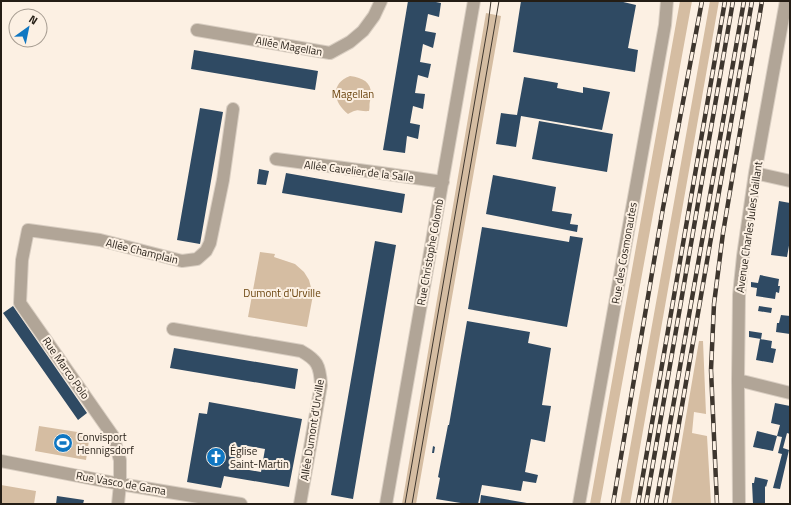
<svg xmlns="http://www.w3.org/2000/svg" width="791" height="505" font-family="'Titillium Web',sans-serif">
	<rect width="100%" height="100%" fill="#fcf0e3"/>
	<path fill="#d5bda2" d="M680,1H692L600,504H590Z
		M710,1H719L630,504H620Z
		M486,13L501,16L416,504H402Z
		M350,76C366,78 374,85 370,101C369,105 370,107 369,111C358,112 360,107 348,114C334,103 329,84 350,76Z
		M260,252L275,254L274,257L295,264L304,272L309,280L313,295L307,327L248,317Z
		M699,341H703L706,414L694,412L692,433L707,436L711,504H671Z
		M39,426L90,434L86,460L35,451Z
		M1,485L36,491L34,504H1Z"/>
	<path fill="#2f4a63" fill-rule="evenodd" d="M408,1H431L441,3L439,17L428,14L425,31L436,33L433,48L423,44L420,62L431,64L428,78L418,75L415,93L425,94L423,109L413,106L410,123L420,125L418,139L407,136L405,153L383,150Z
		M521,1H619L636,5L628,48L638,50L635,72L513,52Z
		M194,50L318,71L315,90L191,69Z
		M524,77L558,83L557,88L583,93V87L610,92L602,130L521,116L516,147L496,144L501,113L517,115Z
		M200,108L223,112L200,244L177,240Z
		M539,121L613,134L607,172L532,159Z
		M259,169L269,171L266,185L257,184Z
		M286,173L405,194L402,213L282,193Z
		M493,175L556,187L552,211L572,214L570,224L578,225L577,232L486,214Z
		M779,201L790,203V240L787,257L771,255Z
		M482,227L569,242L570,236L583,238L567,327L468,309Z
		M375,241L396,245L353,499L331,495Z
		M760,275L779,279L778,286H780L779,293L776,292L775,299L756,296L757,288L751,287V282L758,283Z
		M13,306L87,413L78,420L3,313Z
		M759,306L772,308L771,313L758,311Z
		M781,315L790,316V334L776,332L777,323H779Z
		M467,321L530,332L528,343L551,348L542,405L551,406L545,442L531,439L525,472L538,475L536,483L523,481L521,491L482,485L478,504H467L436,499L440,478L438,477L448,425H449Z
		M749,331L762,333L761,339L749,337Z
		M760,339L772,341L771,348L776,349L773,363L756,360Z
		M174,348L298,369L295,389L170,368Z
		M209,402L302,419L289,487L224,476L221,488L187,482L199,413L207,414ZM242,445L265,449L261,472L238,468Z
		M775,403L790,406V434L787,433L783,448L789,450L780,489L773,488L782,454L778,453L782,437L777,436L780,425L771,423Z
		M757,431L777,436L773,451L753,447Z
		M433,446L435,447L434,453H432Z
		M755,477L768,480L766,487L765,486V504H753L752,483H754Z
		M481,495L527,503V504H480Z
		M57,496L84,500L83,504H56Z"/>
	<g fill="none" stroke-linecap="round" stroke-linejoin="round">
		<defs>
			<path id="street" d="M197,30L330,53L350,42L363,31L374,16L381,1
				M276,159L381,173L443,182
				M755,173L790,181
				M173,329L301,351C317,360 320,365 321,385L300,504
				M738,380L790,393
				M1,461L120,484L241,504
				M118,504L120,484V460L113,436L20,303L22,260L28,230L100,240L182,261L197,259L206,251L210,243L223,180L233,109
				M386,504L474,1
				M579,504L665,25L667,1
				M739,504L738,380L739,295L743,256L755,173L786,1"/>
		</defs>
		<use href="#street" stroke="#d9cec2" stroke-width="14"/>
		<use href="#street" stroke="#b1a597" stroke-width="12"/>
		<path stroke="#3e362e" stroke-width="1" d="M405,504L488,25L491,1
			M412,504L499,1"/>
		<defs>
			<path id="rail" d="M613,504L663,208L702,1
				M638,504L725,1
				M646,504L733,1
				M656,504L744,1
				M665,504L752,1
				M717,504L711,370L714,304L723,233L762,1"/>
		</defs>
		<use href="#rail" stroke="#3e362e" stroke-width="4.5"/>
		<use href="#rail" stroke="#fcf0e3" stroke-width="3" stroke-dasharray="9" stroke-linecap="butt"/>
	</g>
	<defs>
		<symbol id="stadium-disc" viewBox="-11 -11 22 22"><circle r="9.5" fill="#1077c2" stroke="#fcf0e3"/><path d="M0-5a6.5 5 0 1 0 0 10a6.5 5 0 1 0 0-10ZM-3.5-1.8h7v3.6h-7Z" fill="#fff"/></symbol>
		<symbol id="church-disc" viewBox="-11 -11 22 22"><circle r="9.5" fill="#1077c2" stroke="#fcf0e3"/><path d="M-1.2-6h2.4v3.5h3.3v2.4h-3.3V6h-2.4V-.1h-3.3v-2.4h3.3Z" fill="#fff"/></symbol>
	</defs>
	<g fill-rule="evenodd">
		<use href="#stadium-disc" x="52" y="432" width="22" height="22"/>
		<use href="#church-disc" x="205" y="446" width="22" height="22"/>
	</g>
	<g text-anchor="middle" stroke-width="4" stroke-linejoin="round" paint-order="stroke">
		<g font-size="11" fill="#241d15" stroke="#fcf0e3">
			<text transform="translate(289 46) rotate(10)" y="4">Allée Magellan</text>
			<text transform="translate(359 171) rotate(7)" y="4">Allée Cavelier de la Salle</text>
			<text transform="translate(749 227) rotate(-82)" y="4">Avenue Charles Jules Vaillant</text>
			<text transform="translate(142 251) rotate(14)" y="4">Allée Champlain</text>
			<text transform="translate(430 252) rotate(-80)" y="4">Rue Christophe Colomb</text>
			<text transform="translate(624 253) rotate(-80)" y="4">Rue des Cosmonautes</text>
			<text transform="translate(66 368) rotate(55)" y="4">Rue Marco Polo</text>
			<text transform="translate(312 430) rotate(-81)" y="4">Allée Dumont d'Urville</text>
			<text transform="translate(121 483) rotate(10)" y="4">Rue Vasco de Gama</text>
		</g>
		<g font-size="11" fill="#6a440e" stroke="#fcf0e3">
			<text x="353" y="98">Magellan</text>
			<text x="282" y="297">Dumont d'Urville</text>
		</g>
		<g font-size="11" fill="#241d15" stroke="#fcf0e3" text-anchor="start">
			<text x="77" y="441">Convisport<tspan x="77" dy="13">Hennigsdorf</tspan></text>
			<text x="230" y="455">Église<tspan x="230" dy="13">Saint-Martin</tspan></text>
		</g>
	</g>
	<rect width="791" height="505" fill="none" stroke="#241d15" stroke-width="4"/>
	<g transform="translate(28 28) rotate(33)"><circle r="19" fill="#fcf0e3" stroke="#a69c91"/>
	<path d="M0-3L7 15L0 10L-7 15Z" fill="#1077c2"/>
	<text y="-6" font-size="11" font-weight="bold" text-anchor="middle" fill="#241d15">N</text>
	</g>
</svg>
